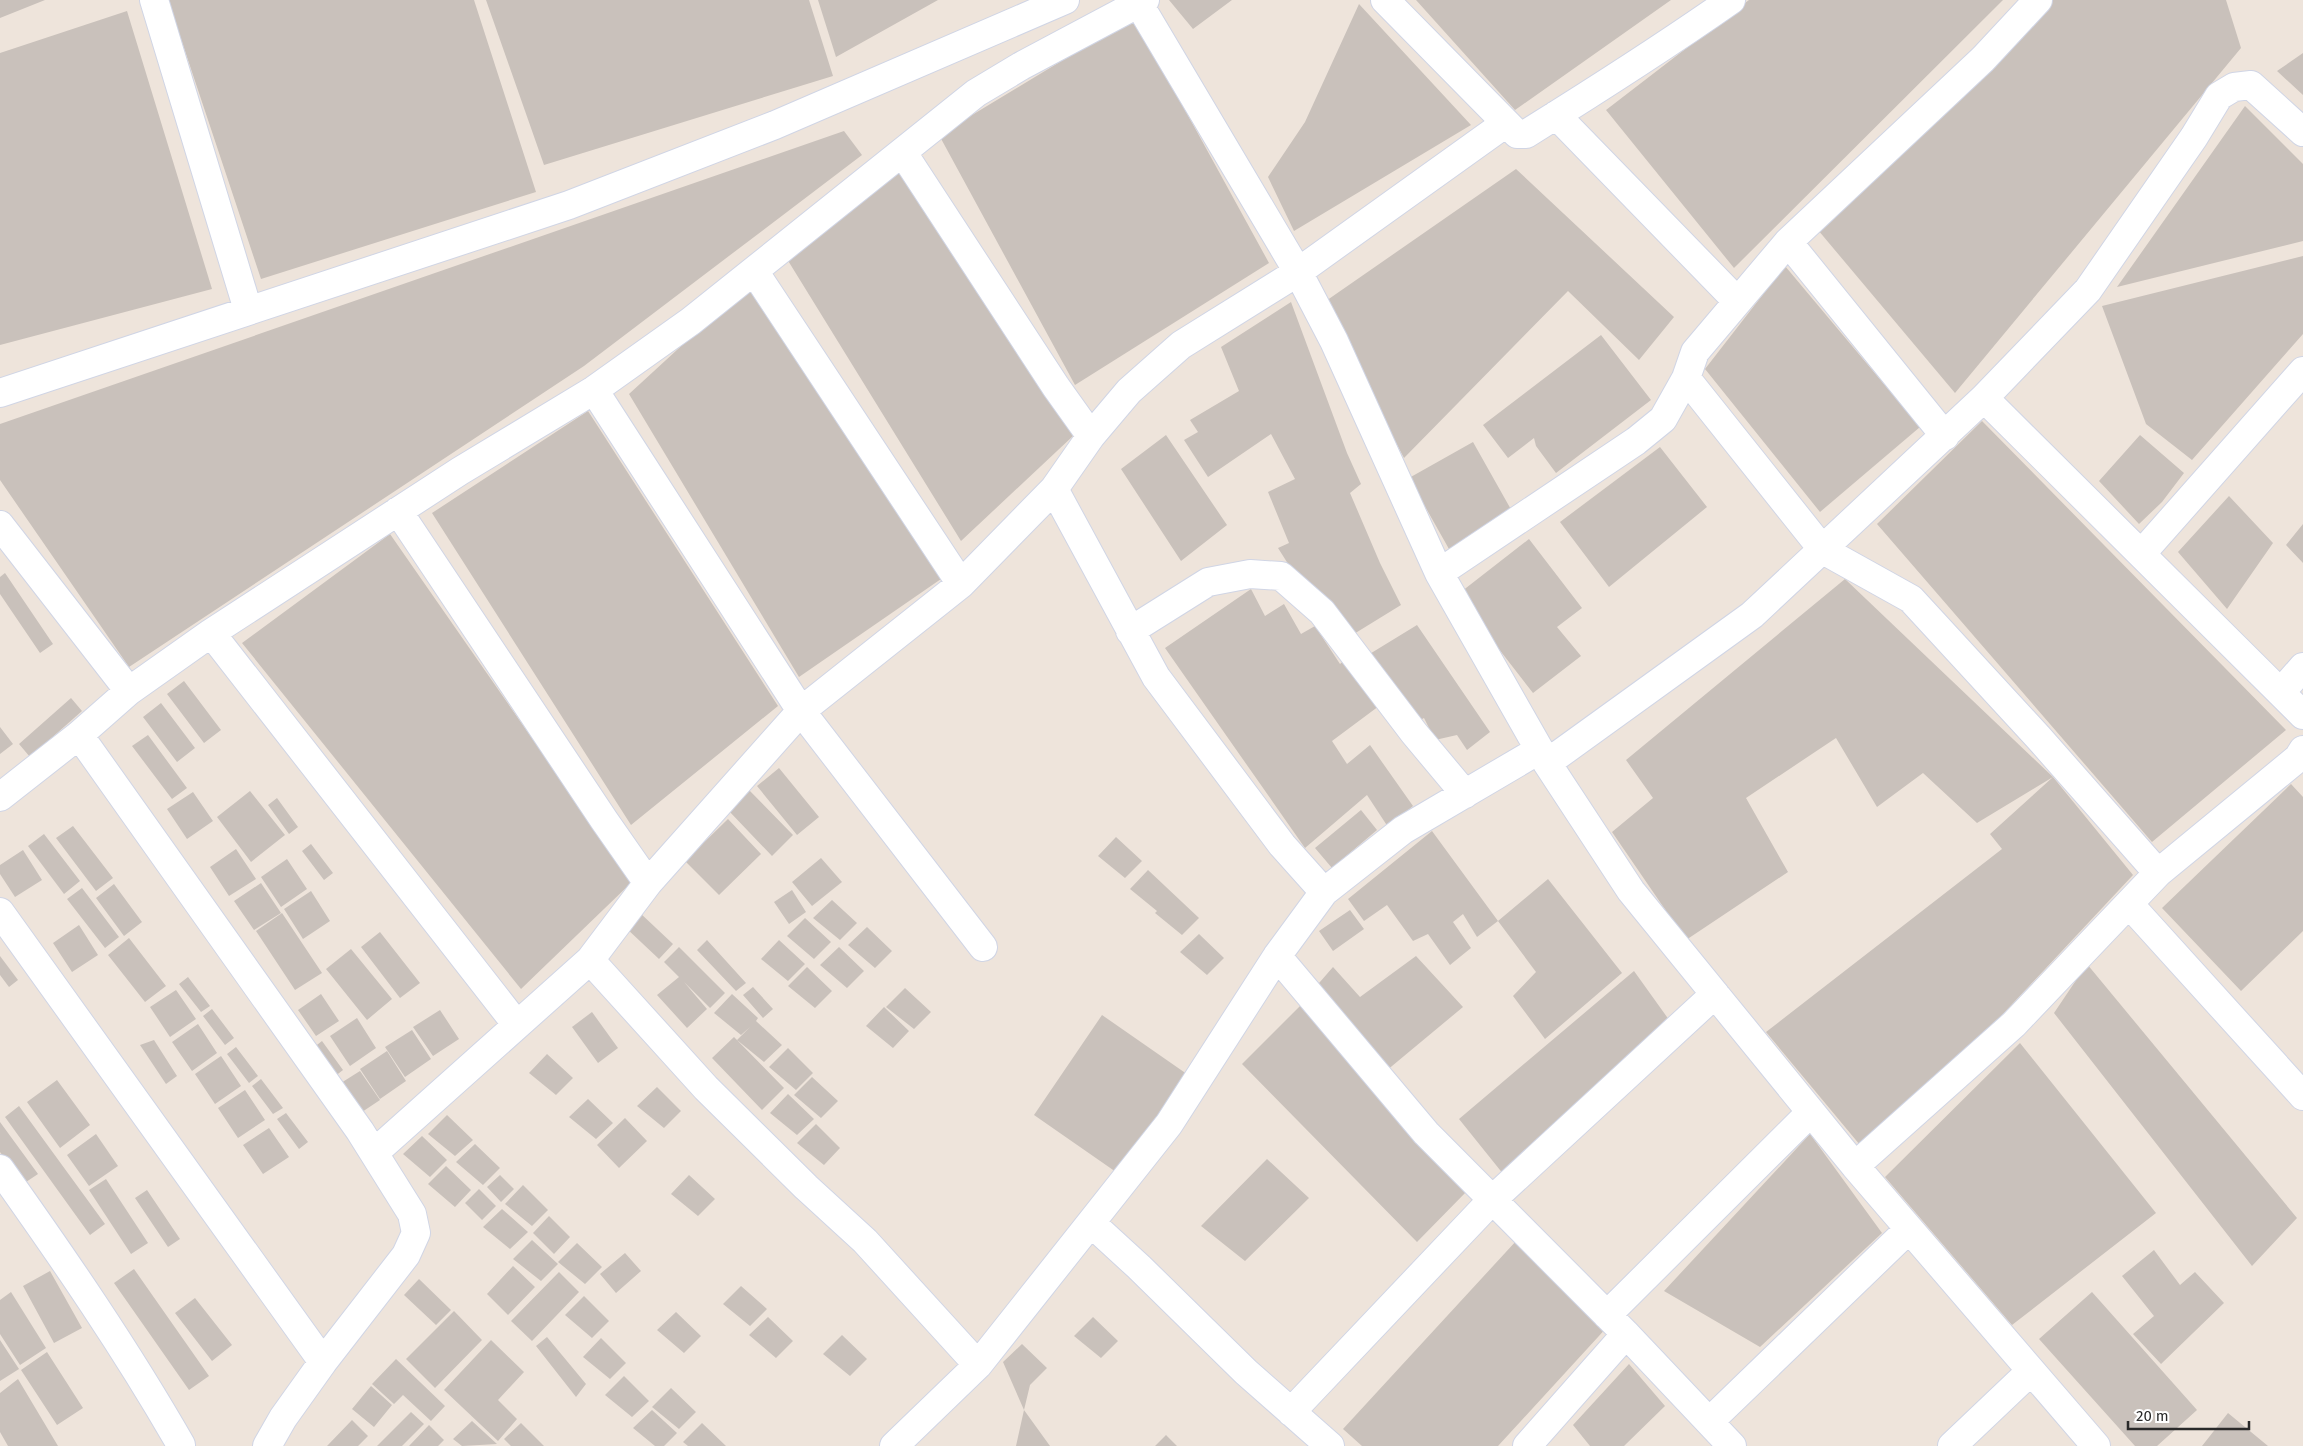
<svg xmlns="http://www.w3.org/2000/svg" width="2303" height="1446" font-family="'Fira Sans',sans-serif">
	<rect width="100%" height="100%" fill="#eee4db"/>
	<path fill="#c9c1bb" d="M0,0H45L0,18Z
		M168,0H474L536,192L261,279Z
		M486,0H809L833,76L544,165Z
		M818,0H938L836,57Z
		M1169,0H1232L1193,29Z
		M1416,0H1671L1515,110Z
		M1749,0H2003L1734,268L1606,110Z
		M2050,0H2226L2241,48L1955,393L1818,230Z
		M1359,4L1471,125L1294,231L1268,177L1305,122Z
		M127,11L212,289L0,345V53Z
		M1134,17L1269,263L1075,385L939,135Z
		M2303,53V95L2277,71Z
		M2245,106L2303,164V241L2117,287Z
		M844,131L862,155L584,366L129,667L0,480V424Z
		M900,165L1073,436L961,541L787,259Z
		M1516,169L1674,317L1639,360L1568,291L1404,458L1323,303Z
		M2303,256V334L2192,460L2146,424L2102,306Z
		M1785,266L1920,427L1820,512L1705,369Z
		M752,281L941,579L799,677L629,394Z
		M1291,302L1347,453L1361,484L1350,493L1380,563L1401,605L1349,637L1304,589L1278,548L1289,543L1268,492L1295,479L1271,434L1208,477L1184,440L1198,432L1190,420L1239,391L1221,347Z
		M1601,335L1651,400L1556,473L1536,446L1534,438L1508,458L1483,425Z
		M588,411L778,706L631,825L432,513Z
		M1982,421L2286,730L2152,842L1877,524Z
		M1166,435L1227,525L1181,561L1121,469Z
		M2140,435L2184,473L2162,502L2139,524L2099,481Z
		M1473,442L1513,513L1449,549L1409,478Z
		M1660,447L1707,507L1609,587L1560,522Z
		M2229,496L2273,543L2227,609L2178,552Z
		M2303,524V563L2286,545Z
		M390,534L632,882L521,989L242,643Z
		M1529,539L1582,608L1557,627L1581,656L1533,693L1457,595Z
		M5,573L53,644L40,653L0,594V577Z
		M1845,579L2053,777L2133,875L2002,1015L1860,1145L1766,1032L2002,849L1990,834L2053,777L1977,823L1923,773L1877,807L1836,738L1746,798L1788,872L1686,940L1612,832L1653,798L1626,760Z
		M1251,589L1265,616L1284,604L1301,634L1315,626L1340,664L1346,659L1379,706L1332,741L1347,764L1370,745L1413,806L1388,827L1367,795L1305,848L1165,648Z
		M1417,625L1490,732L1467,750L1457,735L1435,740L1424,718L1418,721L1368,655Z
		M184,681L221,730L204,743L167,694Z
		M71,698L82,711L30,757L19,744Z
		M161,703L195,748L177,762L143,717Z
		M0,727L13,744L0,754Z
		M148,735L187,788L172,799L132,746Z
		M779,768L819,817L797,835L757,786Z
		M2291,784L2303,797V931L2241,991L2162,908Z
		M749,790L793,835L772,856L728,810Z
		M250,791L285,835L251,862L217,817Z
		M193,792L213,821L187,839L167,809Z
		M277,798L298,827L289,834L268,805Z
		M1361,810L1377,830L1332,868L1315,848Z
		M728,819L761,854L719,895L685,861Z
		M73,826L113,878L96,891L56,838Z
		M1432,831L1498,921L1548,879L1622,973L1545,1039L1513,996L1536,972L1498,921L1477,937L1463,914L1453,922L1471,948L1450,965L1428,934L1413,941L1387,905L1364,921L1348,899Z
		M44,834L80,881L64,894L28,846Z
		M1116,837L1142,861L1125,878L1098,856Z
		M311,844L333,873L324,880L302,851Z
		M236,849L256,879L229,896L210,867Z
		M23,850L42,880L15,897L0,874V865Z
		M821,858L842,882L812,906L792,882Z
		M287,859L307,889L281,907L261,877Z
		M1148,870L1199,918L1182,935L1155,913L1157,911L1130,889Z
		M261,883L281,913L254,930L234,901Z
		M114,884L142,922L124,936L96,898Z
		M82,888L119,937L105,948L67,899Z
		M792,890L806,912L789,924L774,902Z
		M311,891L330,921L303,939L284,909Z
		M832,900L857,923L840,940L813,918Z
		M1350,910L1364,929L1333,951L1319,931Z
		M639,912L673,944L659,959L625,927Z
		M282,913L322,973L295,990L256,931Z
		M805,918L831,942L814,959L787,936Z
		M79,925L98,955L72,972L53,943Z
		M867,927L892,951L875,968L848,945Z
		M380,932L420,983L400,998L361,947Z
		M1199,934L1224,958L1207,975L1180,952Z
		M129,938L166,986L145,1002L108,955Z
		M707,940L746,983L736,991L697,950Z
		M779,940L805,964L788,981L761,959Z
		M679,947L725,993L710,1008L684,982L707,1009L687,1028L657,995L679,977L664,962Z
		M839,947L864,971L847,988L820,965Z
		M351,949L392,999L367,1020L326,969Z
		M0,956L18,980L9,987L0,975Z
		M1416,956L1463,1007L1386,1071L1313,990L1333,967L1360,997Z
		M2087,964L2297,1218L2252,1266L2054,1013Z
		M807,967L832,991L815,1008L788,986Z
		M1634,971L1672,1024L1504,1175L1459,1119Z
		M188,977L210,1006L201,1012L179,984Z
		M753,987L773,1009L763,1018L743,995Z
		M905,988L931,1012L914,1029L886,1007Z
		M176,990L196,1019L170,1037L150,1007Z
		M321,994L339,1021L316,1036L298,1010Z
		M732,994L758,1018L756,1021L782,1045L764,1062L737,1040L750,1027L741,1035L714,1013Z
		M1300,1006L1467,1191L1417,1242L1242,1064Z
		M884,1007L909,1031L893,1048L866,1026Z
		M212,1009L234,1038L225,1045L203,1016Z
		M440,1010L459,1039L433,1056L413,1027Z
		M592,1012L618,1048L598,1063L572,1027Z
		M1102,1015L1194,1079L1116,1172L1034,1115Z
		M357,1018L376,1048L350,1066L330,1036Z
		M198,1024L217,1053L192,1071L172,1042Z
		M412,1030L431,1059L405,1077L385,1047Z
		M734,1037L784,1088L762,1110L712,1058Z
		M154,1040L177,1076L166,1084L140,1045Z
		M322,1041L343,1070L334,1077L313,1048Z
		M2020,1043L2156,1213L2012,1325L1885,1177Z
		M236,1047L258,1076L249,1083L227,1054Z
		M788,1048L813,1073L796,1090L769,1067Z
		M387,1051L406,1081L380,1099L360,1069Z
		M547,1054L573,1078L556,1095L529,1073Z
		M221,1056L241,1086L215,1104L195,1074Z
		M360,1071L380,1100L353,1118L333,1088Z
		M812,1077L838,1101L821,1118L794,1095Z
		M261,1079L283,1108L273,1114L252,1086Z
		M57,1080L90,1125L60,1148L27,1102Z
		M657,1087L681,1111L664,1128L637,1106Z
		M245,1090L265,1120L238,1138L218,1108Z
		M788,1094L814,1119L797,1135L770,1113Z
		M588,1099L613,1123L596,1139L569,1117Z
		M19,1106L105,1224L90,1235L5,1117Z
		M286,1113L308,1142L299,1149L277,1119Z
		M447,1115L473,1140L455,1156L428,1134Z
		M625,1118L647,1141L619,1168L597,1145Z
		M0,1122L38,1174L23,1184L0,1152Z
		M816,1124L840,1148L824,1165L797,1143Z
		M269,1128L289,1157L263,1174L243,1145Z
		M96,1134L118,1166L89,1186L67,1155Z
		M1810,1134L1882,1233L1760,1347L1664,1291Z
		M422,1136L447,1160L430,1177L403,1154Z
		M475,1144L500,1168L483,1185L456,1162Z
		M1267,1159L1309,1198L1245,1261L1201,1226Z
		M446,1166L471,1190L455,1207L428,1184Z
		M500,1175L514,1189L501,1202L487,1187Z
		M689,1175L715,1199L698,1216L671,1194Z
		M106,1179L148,1243L131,1254L89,1190Z
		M523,1185L548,1210L532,1226L505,1204Z
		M479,1189L496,1206L482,1220L465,1203Z
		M147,1190L180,1239L168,1247L135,1198Z
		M502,1209L528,1232L510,1249L483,1227Z
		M549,1216L570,1237L554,1254L533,1233Z
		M532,1240L558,1264L541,1281L513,1259Z
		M1517,1240L1609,1325L1498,1446H1362L1343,1429Z
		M577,1243L602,1267L585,1284L558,1262Z
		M2154,1250L2180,1285L2195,1272L2224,1303L2161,1364L2133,1334L2154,1316L2122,1276Z
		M625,1253L641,1271L616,1293L600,1274Z
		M513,1266L535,1287L508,1315L487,1294Z
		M134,1269L209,1376L189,1390L114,1283Z
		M50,1271L82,1328L54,1343L23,1286Z
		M559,1272L579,1292L532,1341L511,1321Z
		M419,1279L451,1310L436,1325L404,1295Z
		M741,1286L767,1309L750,1326L723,1304Z
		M11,1292L46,1348L20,1365L0,1334V1300Z
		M2092,1292L2197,1410L2157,1446H2135L2039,1339Z
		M584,1296L609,1321L592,1338L565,1315Z
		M195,1298L232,1345L212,1361L175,1313Z
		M454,1311L482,1340L435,1388L406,1359Z
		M676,1312L701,1336L684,1353L657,1330Z
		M768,1317L793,1341L776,1358L749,1335Z
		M1093,1317L1118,1341L1101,1358L1074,1336Z
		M842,1335L867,1359L850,1376L823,1354Z
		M547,1337L586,1384L576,1397L536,1346Z
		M601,1338L626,1363L610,1379L583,1357Z
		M0,1340L19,1369L0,1381Z
		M491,1340L524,1372L498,1400L517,1419L498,1441L444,1390Z
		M1022,1344L1047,1368L1030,1385L1024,1410L1003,1362Z
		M47,1352L83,1408L57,1425L21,1370Z
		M396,1359L445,1406L431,1421L403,1395L394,1404L372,1384Z
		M1629,1364L1665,1406L1624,1446H1590L1573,1425Z
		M624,1376L649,1401L632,1417L605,1395Z
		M18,1379L58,1446H8L0,1432V1393Z
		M371,1386L392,1405L374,1427L352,1409Z
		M671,1388L696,1412L679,1429L652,1407Z
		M652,1410L677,1433L664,1446H655L633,1428Z
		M1024,1410L1050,1446H1016Z
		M411,1412L424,1424L402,1446H377Z
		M2228,1413L2268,1446H2202Z
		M352,1420L368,1436L358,1446H327Z
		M472,1421L497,1444L462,1446L453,1439Z
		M521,1423L544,1446H511L504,1439Z
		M702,1423L726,1446H688L683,1442Z
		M429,1425L444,1440L438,1446H409Z
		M1166,1435L1177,1446H1155Z"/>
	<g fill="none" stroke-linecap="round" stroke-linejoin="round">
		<defs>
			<path id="minor" d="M154,0L248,310
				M1133,0L1139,4L1298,272L1334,341L1439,573L1547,763L1631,891L1855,1166L2096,1446
				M1385,0L1517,134H1526C1595,91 1664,47 1731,0
				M1556,115L1737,301
				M903,153L1056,387L1091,436
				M1788,242L1945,436
				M754,271L961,584
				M1686,378L1823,550L1911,599L2038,737L2158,873
				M594,390L801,711L983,947
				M0,393L569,205L775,125L1065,0
				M1984,398L2303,715
				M1054,489L1156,677L1282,845L1324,892
				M398,511L604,820L648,883
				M0,525L129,691
				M2142,553L2303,371
				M1439,573L1636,441L1663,419L1686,378L1695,352L1788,242L1983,59L2038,0
				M1130,631L1208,582L1250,574L1281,576L1322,612L1414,733L1465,794
				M211,633L517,1025
				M2281,692L2303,667
				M79,735L360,1131L412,1214L416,1233L406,1255L323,1362L283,1418L267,1446
				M1547,763L1752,615L1984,398L2088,290L2194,137L2219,96L2234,87L2251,85L2303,132
				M0,797L79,735L129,691L211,633L460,471L594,390L691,321L976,93L1021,66L1145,0
				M2129,904L2303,1096
				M0,912L323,1362
				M1277,956L1426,1133L1626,1334L1732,1446
				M590,960L706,1088L806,1187L865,1241L978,1365
				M374,1153L590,960L648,883L801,711L961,584L1054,489L1091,436L1129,391L1181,345L1298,272L1506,123
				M1855,1166L2014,1024L2158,873L2298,758L2303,750
				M0,1169C64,1259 126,1349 181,1445
				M1091,1223L1139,1267L1246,1372L1330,1446
				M1607,1315L1811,1112
				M1291,1412L1493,1199L1715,994
				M1710,1421L1909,1229
				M894,1446L978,1365L1169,1124L1277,956L1324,892L1403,830L1539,750
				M1527,1446L1626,1334
				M1952,1446L2031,1371"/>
		</defs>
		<use href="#minor" stroke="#d0d5e5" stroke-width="30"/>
		<use href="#minor" stroke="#fff" stroke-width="28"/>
	</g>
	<path d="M2128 1421v8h121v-8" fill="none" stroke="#2a2a2a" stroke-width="2.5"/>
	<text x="2136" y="1421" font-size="15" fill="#2a2a2a" stroke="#ffffff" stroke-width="4" paint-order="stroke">20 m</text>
</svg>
